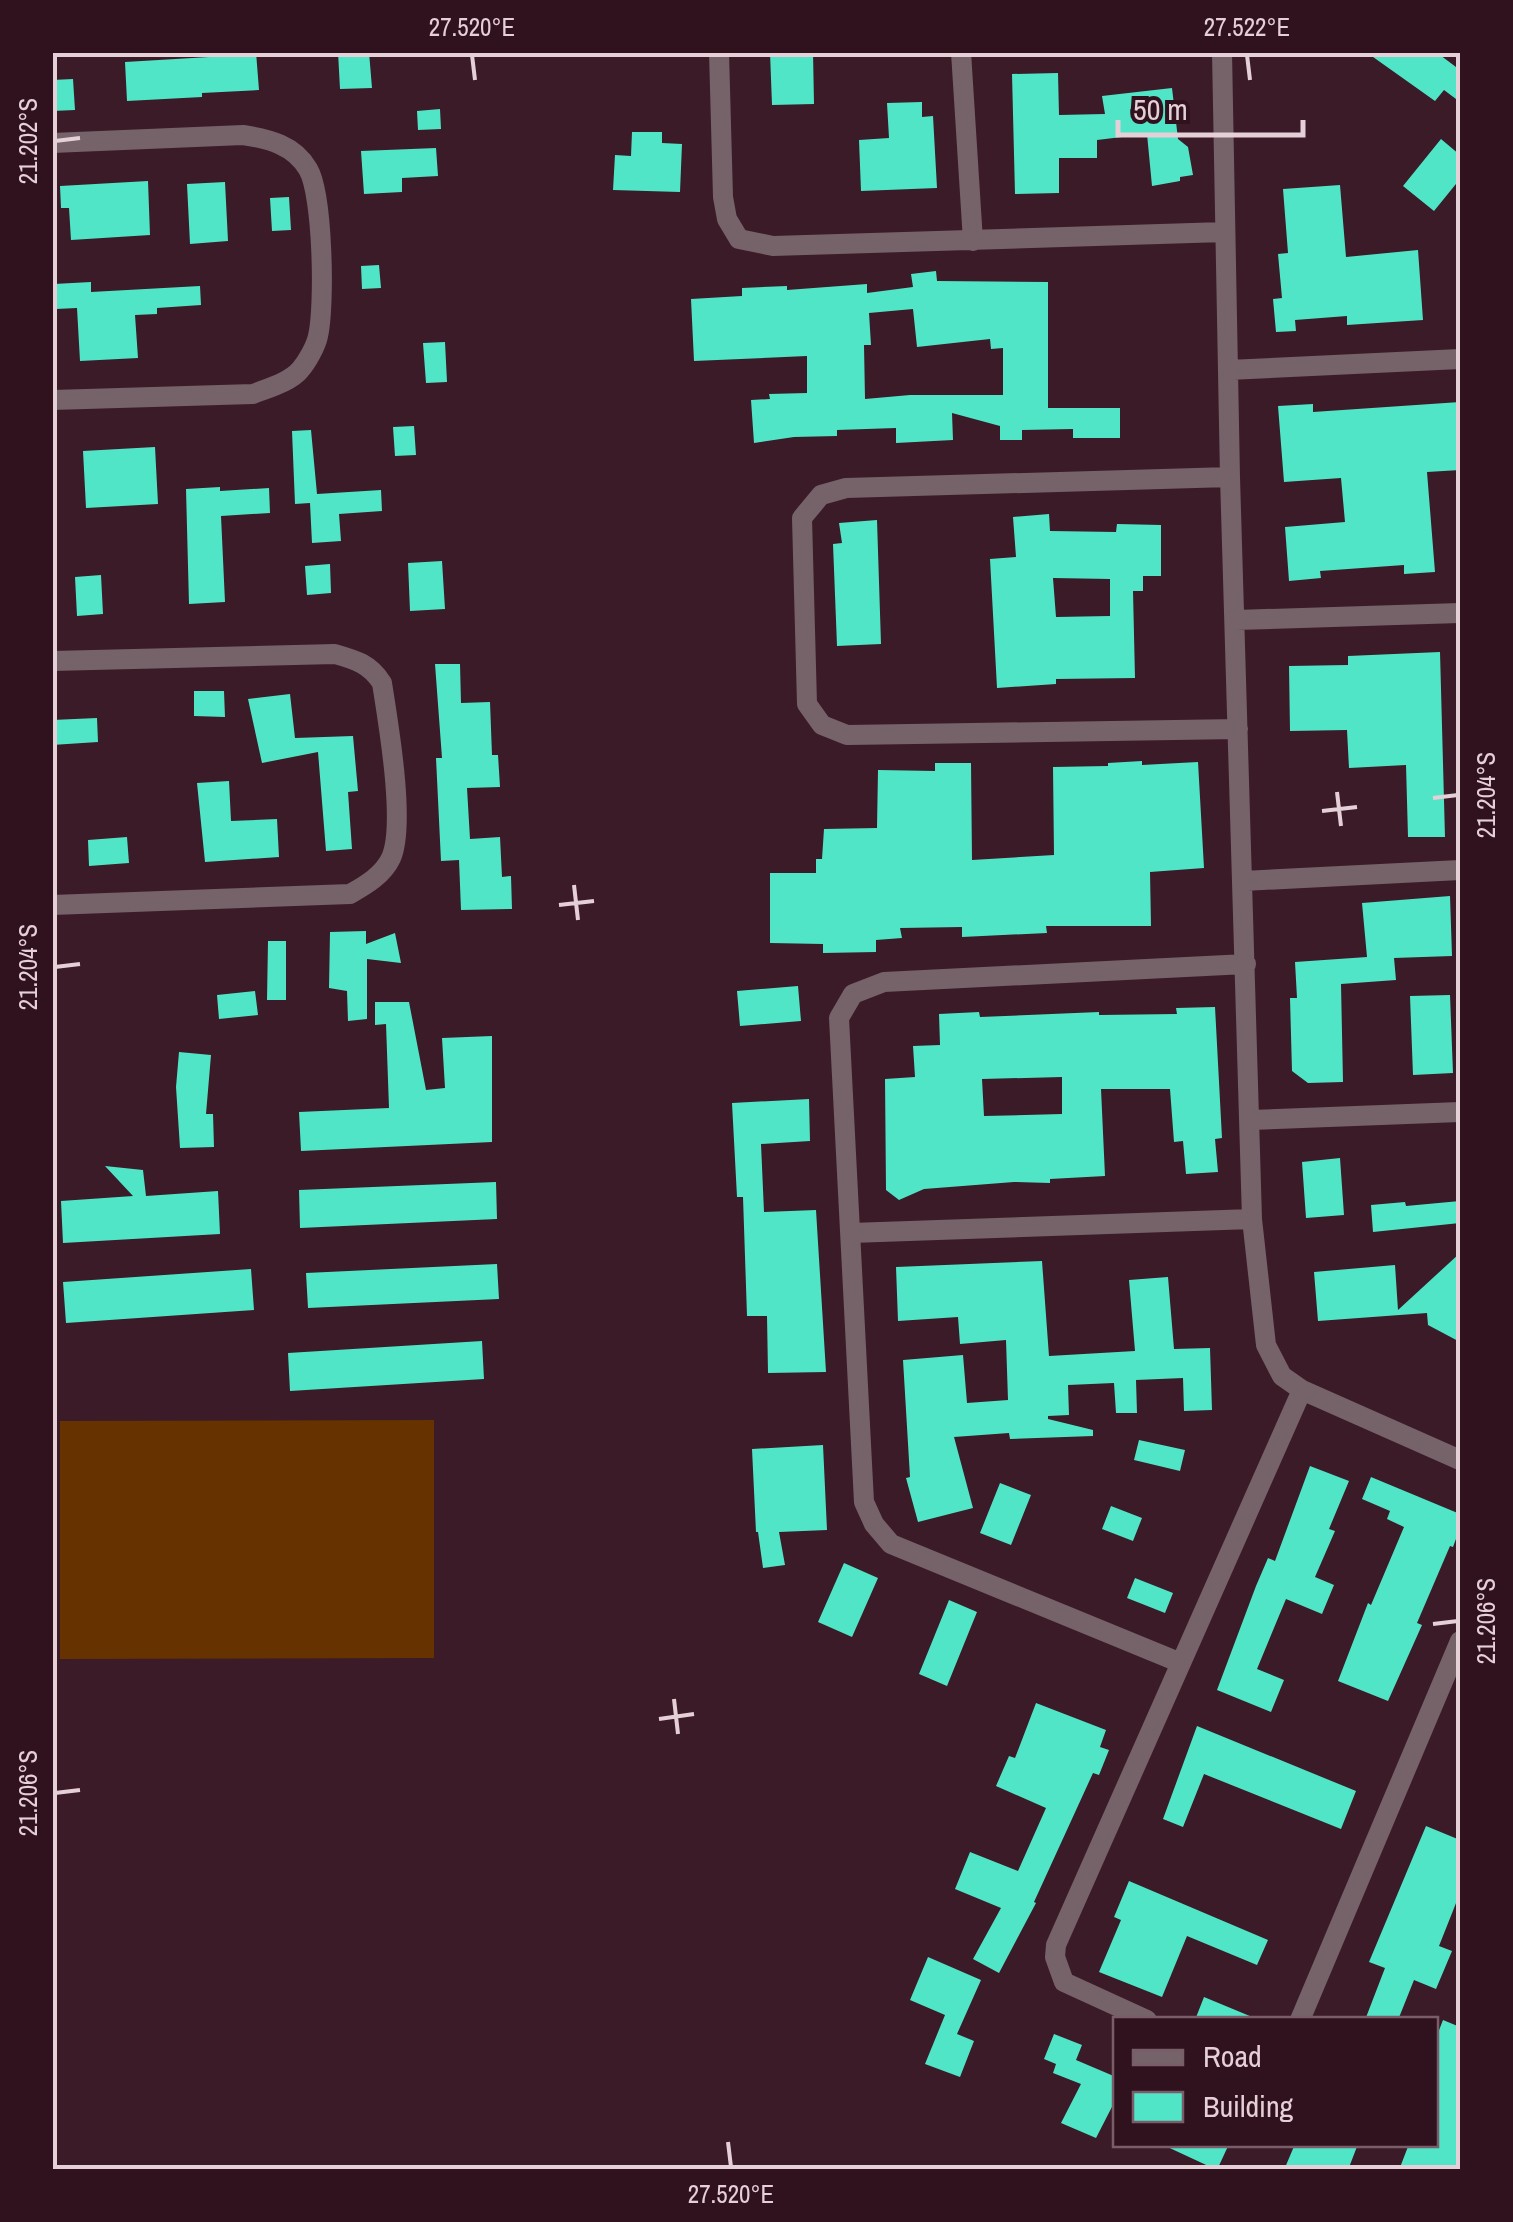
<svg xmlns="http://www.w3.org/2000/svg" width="1513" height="2222" font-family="'Archivo Narrow',sans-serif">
	<rect width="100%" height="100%" fill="#3b1b27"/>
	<path fill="#653200" d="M434,1420V1658L60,1659V1421Z"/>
	<path fill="#50e5c7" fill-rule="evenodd" d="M226,52H256L259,90L202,93V97L127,101L125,62L226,56Z
		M338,52H369L372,88L340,89Z
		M770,52H813L814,104L772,105Z
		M1366,52H1436L1460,70V102L1444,90L1435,101Z
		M1058,73L1059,115L1105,114L1102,96L1172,88L1178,139L1188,147L1193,175L1180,177V181L1152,186L1147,134L1097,140V158H1059V193L1015,194L1012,74Z
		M73,79L75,110L52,111V80Z
		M922,102V117L933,116L937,188L861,191L859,140L889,138L887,103Z
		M440,109L441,129L418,130L417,111Z
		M632,132H662V143L682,144L680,192L613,190L615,155L631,156Z
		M1441,139L1460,155V179L1434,211L1403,186Z
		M436,148L438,176L402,178V192L364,194L361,151Z
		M148,181L150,235L71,240L69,208H61L60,186Z
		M225,182L228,241L190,244L187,184Z
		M1340,185L1346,257L1418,250L1423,320L1347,325V316L1295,320L1296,331L1276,332L1273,299L1282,298L1278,254L1288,253L1283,189Z
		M289,197L291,230L272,231L270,198Z
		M379,265L381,288L362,289L361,266Z
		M936,271L937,281L1048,282V408H1120V438H1073V429L1022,430V440H1000V426L952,413L953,440L896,443V428L837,430V436L794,437L754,443L751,400L770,399L769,394L807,393V356L694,361L691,299L742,296V288L787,286V290L867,284V293L913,287L911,274ZM913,309L917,347L990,339L991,349L1003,348V395H910L865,399L864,345H871L869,313Z
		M91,282V292L200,286L201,305L157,308V314L135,315L138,358L80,361L77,308L56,309L54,284Z
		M445,342L447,382L426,383L423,343Z
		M1460,402V470L1427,472L1435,572L1404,574V565L1320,571L1321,578L1289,581L1285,527L1345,522L1341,478L1284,482L1278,406L1313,404V412Z
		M414,426L416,455L395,456L393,427Z
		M311,430L317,494L381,490L382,511L339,514L341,541L312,543L310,503L295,504L292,431Z
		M155,447L158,504L86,508L83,451Z
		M220,487V491L269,488L270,513L221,516L225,602L189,604L186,489Z
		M1049,514L1050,531L1116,532L1117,524L1161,525V576H1143V591H1133L1135,678L1056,679V684L997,688L990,559L1016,557L1013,517ZM1053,578L1110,579V616L1056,617Z
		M877,520L881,644L837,646L833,544L842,543L839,523Z
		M442,561L445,609L410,611L408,563Z
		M330,564L331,593L307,595L305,566Z
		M101,575L103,614L77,616L75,577Z
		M1440,652L1445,837H1408L1406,765L1349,768L1347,730L1290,731L1289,666L1348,665V656Z
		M435,664H460L461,703L490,702L492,755H498L500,787L467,788L470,839L500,837L502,877L511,876L512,909L461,910L459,860L441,861L436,758H442Z
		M194,691H224L225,717L194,716Z
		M290,694L295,738L353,736L358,791L348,792L352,849L326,851L318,752L262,763L248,699Z
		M97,718L98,742L52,745V720Z
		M1142,761V765L1198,762L1204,868L1150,872L1151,926H1046L1047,933L962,937V927L900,928L902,938L876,940V952L823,953V944L770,943V873H816V859H822L824,829L877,828L878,770L935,771V763H971L972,860L1054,855L1053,767L1108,766V763Z
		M229,781L231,821L277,819L279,857L205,862L197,783Z
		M127,837L129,863L89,866L88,840Z
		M1450,896L1452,956L1394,958L1396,980L1341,984L1343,1082L1308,1083L1292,1071L1290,998H1297L1295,962L1367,957L1362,903Z
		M366,931V944L395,933L401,963L367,959V1019L348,1021L347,991L329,988L330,932Z
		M268,941H286V1000H267Z
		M798,986L801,1021L740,1026L737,991Z
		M255,991L258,1015L219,1019L217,995Z
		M1450,995L1453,1073L1413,1075L1410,996Z
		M375,1002H409L426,1090L445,1088L442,1038L492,1036V1142L301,1151L299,1112L389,1108L386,1024L375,1025Z
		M1215,1007L1222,1138L1215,1139L1218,1172L1186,1174L1183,1141L1174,1142L1170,1089H1101L1105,1176L1050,1179V1183L1014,1182L924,1189L899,1200L886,1190L885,1079L915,1077L913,1046L940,1045L939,1014L979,1012L980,1017L1099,1012V1015L1177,1014L1176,1008ZM1062,1077V1114L984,1116L982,1079Z
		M179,1052L211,1055L206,1114H213L214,1147L180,1148L176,1087Z
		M809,1099L810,1141L761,1144L764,1212L816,1210L826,1372L768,1373L767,1316H747L743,1197H737L732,1103Z
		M1340,1158L1344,1215L1306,1218L1302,1162Z
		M105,1166L143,1170L146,1196L218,1191L220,1234L63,1243L61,1201L133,1196Z
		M496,1182L497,1219L300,1228L299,1190Z
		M1460,1201V1223L1373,1232L1371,1205L1405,1202L1406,1206Z
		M1460,1253V1342L1428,1325L1427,1313L1318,1321L1314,1272L1395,1265L1398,1310Z
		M1042,1261L1049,1356L1135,1351L1129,1280L1168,1277L1174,1349L1210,1348L1212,1410L1184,1411L1183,1378L1136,1380L1137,1413H1116L1114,1383L1068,1385L1069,1415L1048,1416V1419L1093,1430V1436L1010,1439L1009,1433L954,1437L973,1508L918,1522L906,1478L910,1477L903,1360L963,1355L967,1403L1008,1400L1006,1340L960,1344L958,1317L898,1321L896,1267Z
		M497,1264L499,1299L308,1308L306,1273Z
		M251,1269L254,1310L66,1323L63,1282Z
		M482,1341L484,1379L290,1391L288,1353Z
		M1139,1440L1185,1450L1180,1471L1134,1460Z
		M823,1445L827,1530L779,1532L785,1565L763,1568L758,1532H756L752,1449Z
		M1310,1466L1349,1481L1329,1529L1335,1531L1315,1577L1334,1585L1322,1614L1286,1599L1257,1669L1284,1680L1271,1712L1217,1690L1256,1586L1268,1558L1275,1561Z
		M1371,1477L1460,1514V1528L1453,1547L1450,1546L1417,1623L1422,1625L1388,1701L1338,1681L1368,1603L1371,1605L1404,1527L1387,1519L1390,1511L1362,1499Z
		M1000,1483L1031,1495L1011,1545L980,1533Z
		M1111,1506L1142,1518L1133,1541L1102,1529Z
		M844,1563L878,1578L852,1637L818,1622Z
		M1135,1578L1173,1593L1165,1613L1127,1598Z
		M949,1600L977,1612L947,1686L919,1674Z
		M1036,1703L1106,1730L1100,1747L1109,1750L1099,1775L1093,1773L1034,1902L1036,1903L999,1973L973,1959L1001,1908L955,1889L970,1852L1018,1871L1046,1808L996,1786L1009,1756L1015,1758Z
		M1197,1726L1356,1791L1341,1829L1204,1774L1183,1827L1163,1819Z
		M1426,1826L1460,1840V1893L1439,1946L1452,1951L1436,1989L1414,1980L1398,2020H1365L1385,1968L1369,1962Z
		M1129,1881L1268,1940L1257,1965L1187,1936L1162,1997L1099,1972L1121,1920L1114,1917Z
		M928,1957L981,1980L957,2034L974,2041L960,2077L925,2064L945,2015L910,2000Z
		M1204,1997L1257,2019V2020H1195Z
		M1443,2020L1460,2027V2170H1399L1409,2144H1436V2038Z
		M1054,2034L1082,2045L1076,2060L1116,2077V2099L1096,2138L1061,2123L1081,2084L1053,2073L1056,2064L1044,2059Z
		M1161,2144H1229L1217,2170Z
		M1295,2144H1358L1348,2170H1284Z"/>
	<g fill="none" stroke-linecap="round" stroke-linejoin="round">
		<path stroke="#756369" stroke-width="20" d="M719,52L723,197L727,219L739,239L773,246L1224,232
			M961,52L973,241
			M1222,52L1230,477L1252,1219L1266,1345L1282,1376L1302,1390L1460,1460
			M52,143L243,135C269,139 294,145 308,169C323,194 325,306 318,336C316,346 307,362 300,370C290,382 268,388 253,394L52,400
			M1228,370L1460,359
			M1230,477L846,488L821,495L802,518L807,704L822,725L847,735L1238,729
			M1236,620L1460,613
			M52,661L335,654C356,660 370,664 382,683C388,722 406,824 391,858C383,875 366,885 350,894L52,905
			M1243,881L1460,870
			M1250,1120L1460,1112
			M851,1233L1252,1219
			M1181,1663L891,1544L874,1524L864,1502L839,1018L853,994L884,982L1246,964
			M1147,2020L1064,1982L1055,1957L1056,1945L1302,1390
			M1300,2020L1460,1641"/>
	</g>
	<path fill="none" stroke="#e6d0d7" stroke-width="4" d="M472,55L475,80M1247,55L1250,80M55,141L80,138M1337,792L1341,826M1433,798L1458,795M1322,811L1357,807M574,885L578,920M559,905L594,901M55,967L80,964M1433,1624L1458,1621M674,1699L678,1734M659,1719L694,1714M55,1793L80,1790M728,2142L731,2167"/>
	<rect width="1513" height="2222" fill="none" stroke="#30111e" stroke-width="110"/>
	<rect x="1113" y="2017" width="325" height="130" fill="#30111e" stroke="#795d68" stroke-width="2.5"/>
	<rect x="1133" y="2050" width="50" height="15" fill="#756369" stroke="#795d68" stroke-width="2.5"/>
	<text x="1203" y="2067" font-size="30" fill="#e6d0d7">Road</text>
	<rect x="1133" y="2092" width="50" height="30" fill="#50e5c7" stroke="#795d68" stroke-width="2.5"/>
	<text x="1203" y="2117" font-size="30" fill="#e6d0d7">Building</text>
	<path d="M1118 120v15h185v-15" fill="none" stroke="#e6d0d7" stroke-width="5"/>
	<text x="1133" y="120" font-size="30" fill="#e6d0d7" stroke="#30111e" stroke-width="8" paint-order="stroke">50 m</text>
	<rect x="55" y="55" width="1403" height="2112" fill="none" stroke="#e6d0d7" stroke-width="4"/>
	<g font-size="25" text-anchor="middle" fill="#e6d0d7">
		<text x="472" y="36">27.520°E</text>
		<text x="1247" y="36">27.522°E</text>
		<text transform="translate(28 141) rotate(-90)" y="9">21.202°S</text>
		<text transform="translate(1486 795) rotate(-90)" y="9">21.204°S</text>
		<text transform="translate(28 967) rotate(-90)" y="9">21.204°S</text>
		<text transform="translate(1486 1621) rotate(-90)" y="9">21.206°S</text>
		<text transform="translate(28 1793) rotate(-90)" y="9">21.206°S</text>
		<text x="731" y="2203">27.520°E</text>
	</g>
</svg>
